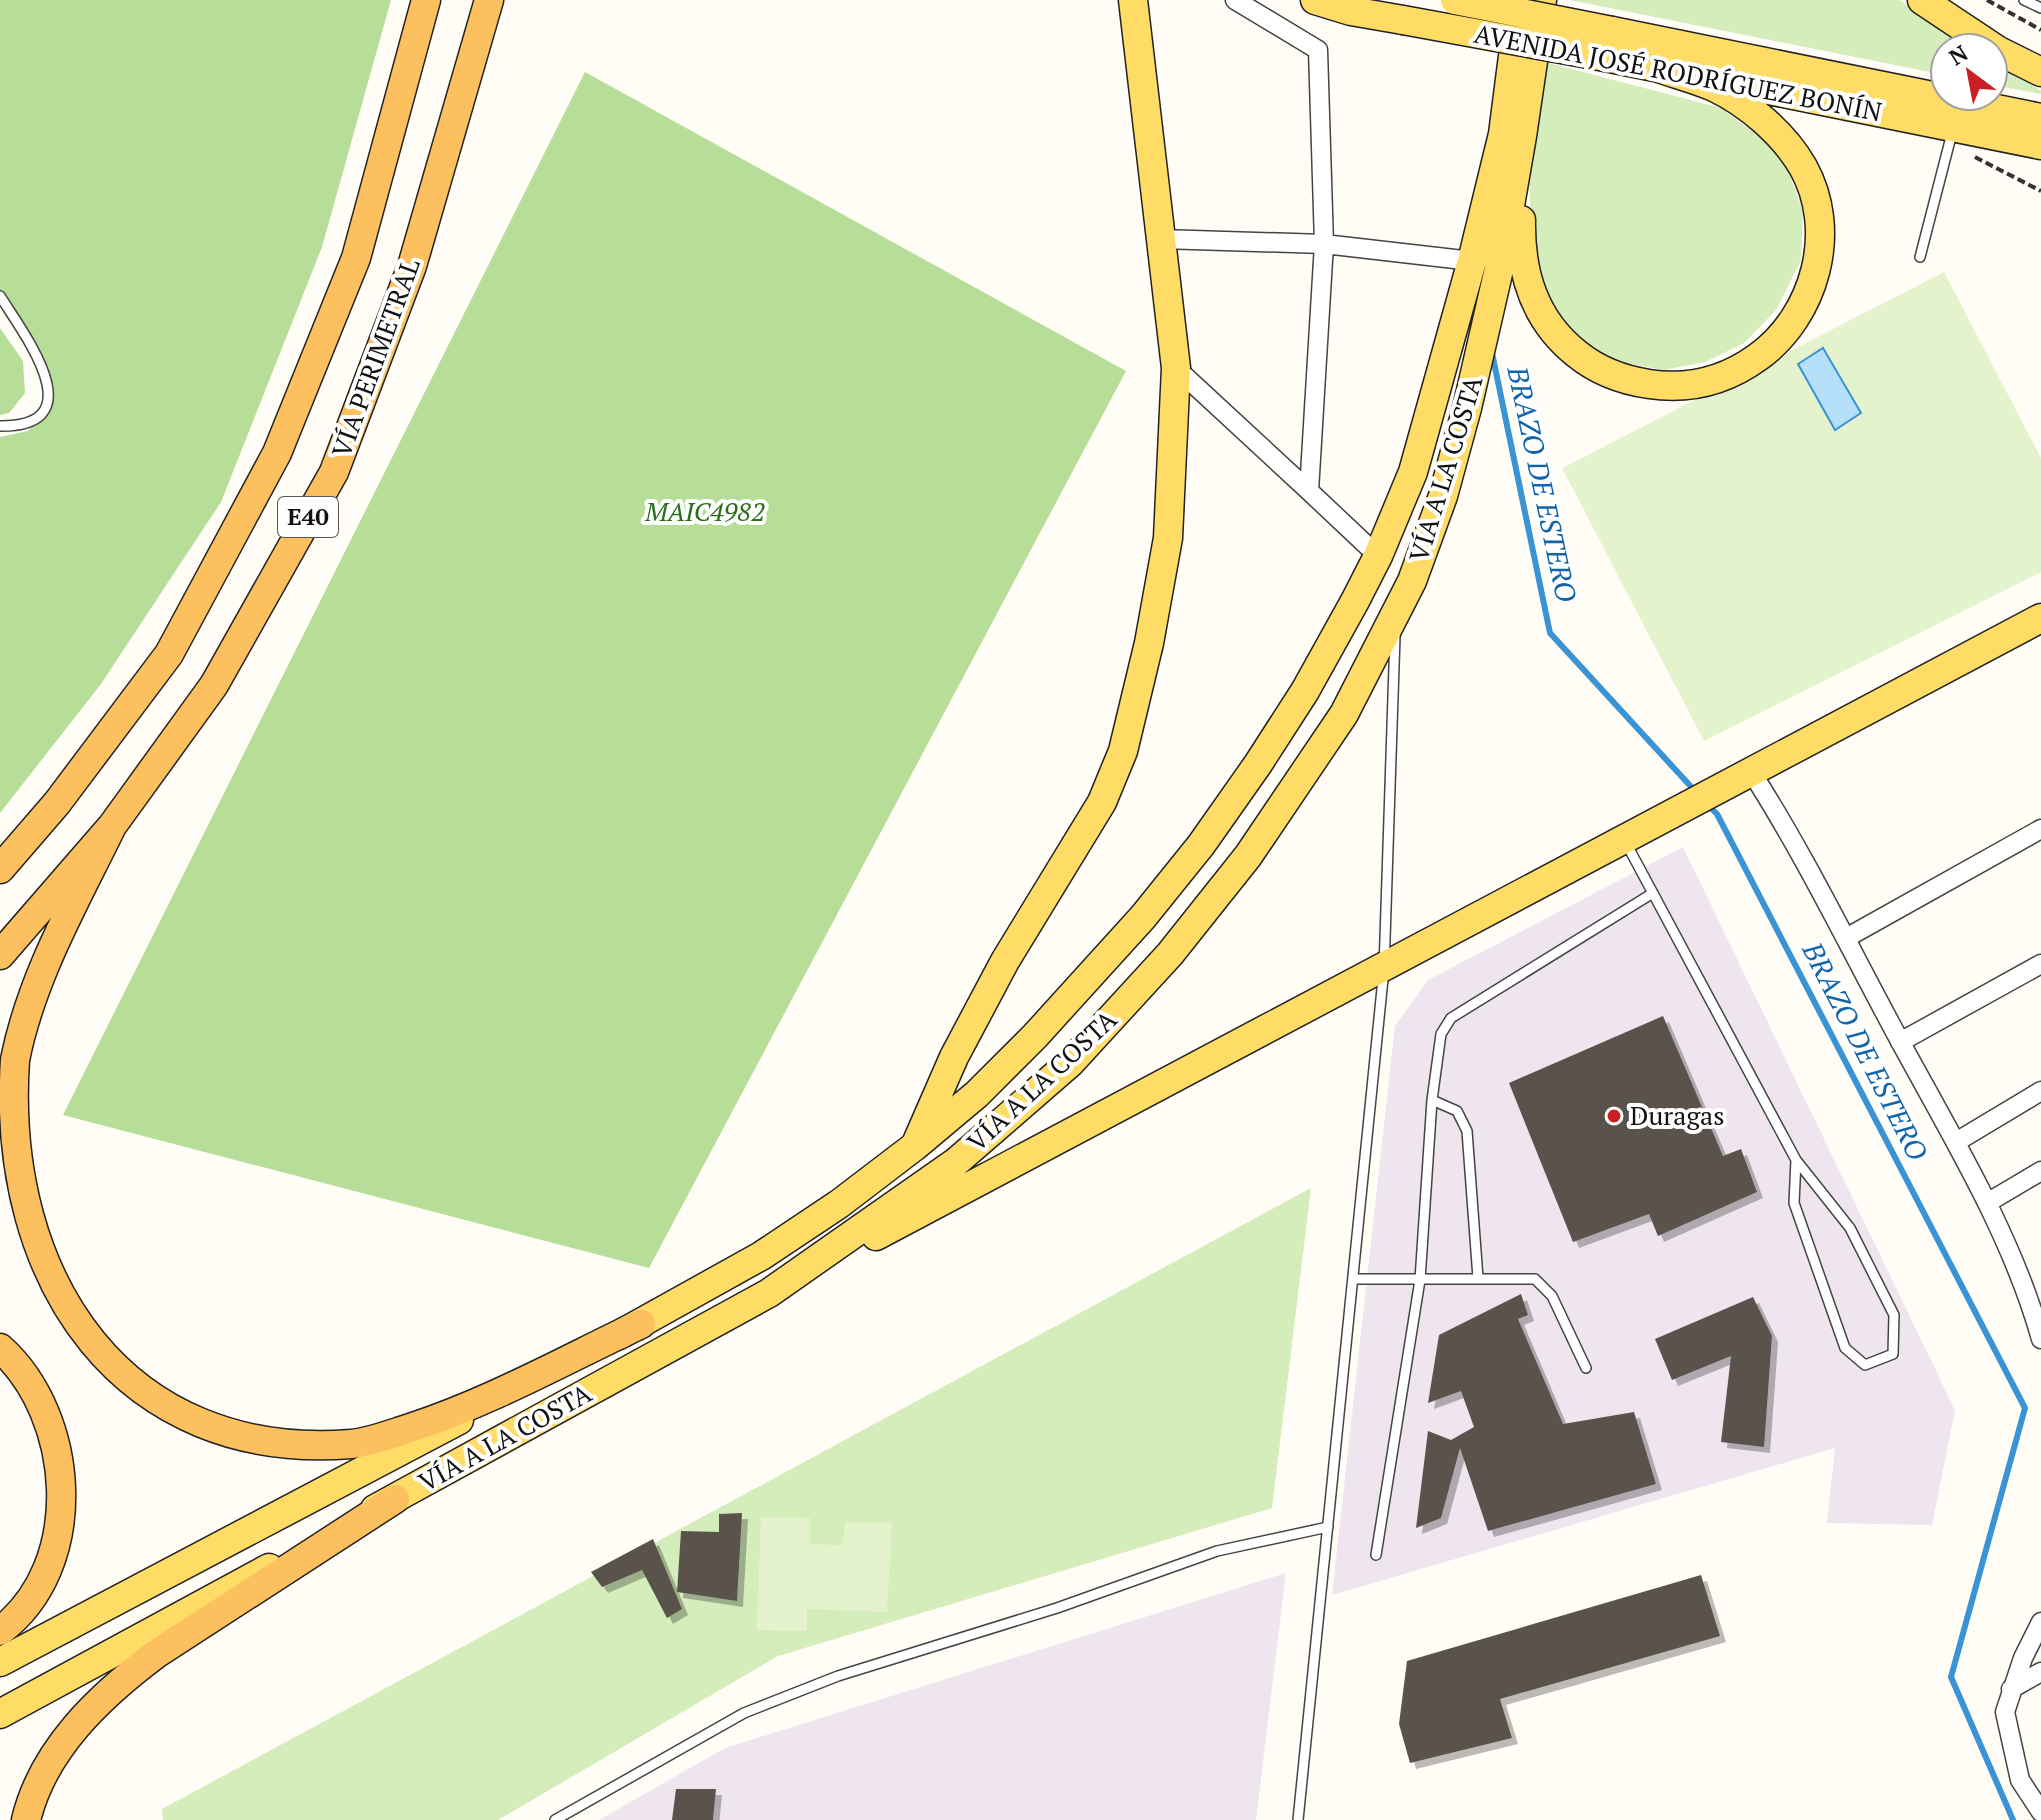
<svg xmlns="http://www.w3.org/2000/svg" width="2041" height="1820" font-family="'PT Serif',serif">
	<defs>
		<filter id="shadow"><feDropShadow dx="6" dy="6" stdDeviation="0" flood-color="#0004"/></filter>
	</defs>
	<rect width="100%" height="100%" fill="#fffdf5"/>
	<path fill="#eee5ef" d="M1683,847L1955,1410L1932,1525L1827,1523L1835,1448L1332,1595L1395,1026L1428,980Z
		M1286,1573L1256,1820H599L725,1748Z"/>
	<path fill="#d4edbb" d="M1570,0H1899L1974,48H1945V75Z
		M1993,60L2041,91V94L1993,85Z
		M1545,62L1721,108L1762,139L1787,168L1803,211L1801,260L1776,310L1744,343L1705,362L1664,370L1613,361L1568,334L1530,262V181Z
		M1311,1188L1272,1508L778,1656L498,1820H163L162,1809Z"/>
	<path fill="#b7de99" d="M0,0H391L322,247L221,502L101,684L0,813V437L28,431L41,412L45,391L39,359L0,299Z
		M585,72L1126,371L649,1268L63,1115Z
		M0,328L23,361L25,393L9,413L0,415Z"/>
	<path fill="#e5f3cd" d="M1944,272L2041,458V572L1704,741L1562,468Z
		M761,1517L810,1518V1544L843,1545L845,1522L892,1523L887,1612L807,1609V1631L757,1630Z"/>
	<path fill="#b6dff9" stroke="#3993d4" stroke-width="2" d="M1823,348L1861,413L1835,430L1798,364Z"/>
	<g fill="none" stroke-linecap="round" stroke-linejoin="round">
		<path stroke="#3993d4" stroke-width="6" d="M1492,353L1550,633L1695,791
			M1708,805L1717,814L2025,1408L1951,1677L2013,1820"/>
	</g>
	<path fill="#5a524c" filter="url(#shadow)" d="M1663,1016L1723,1156L1741,1149L1757,1192L1658,1236L1649,1214L1573,1242L1509,1083Z
		M1521,1294L1528,1315L1518,1319L1563,1424L1634,1412L1656,1484L1488,1531L1460,1448L1441,1518L1416,1528L1428,1431L1451,1440L1474,1427L1461,1391L1428,1403L1439,1335Z
		M1753,1297L1772,1336L1764,1447L1721,1442L1731,1356L1672,1380L1655,1339Z
		M742,1513L737,1601L677,1592L681,1531L719,1532V1514Z
		M653,1539L682,1609L667,1618L642,1570L602,1587L591,1572Z
		M1701,1575L1720,1636L1500,1699L1512,1738L1410,1763L1399,1724L1407,1661Z
		M676,1789H716L713,1820H672Z"/>
	<g fill="none" stroke-linecap="round" stroke-linejoin="round">
		<defs>
			<path id="service" d="M2024,0L2041,8
				M1920,257L1953,129
				M0,296C23,333 96,427 0,426
				M1626,843L1796,1160L1850,1228L1894,1315L1893,1354L1865,1365L1845,1348L1794,1203L1796,1160
				M1432,1100L1457,1111L1467,1131L1478,1278
				M1353,1279H1535L1552,1296L1586,1368
				M1376,1555L1420,1280L1432,1100L1441,1034L1451,1018L1653,893
				M555,1820L744,1713L838,1676L1057,1608L1217,1551L1328,1527
				M1298,1820L1384,969L1395,636"/>
			<path id="minor" d="M1235,0L1318,50L1324,244L1309,491L1378,556
				M1161,239L1324,244L1472,261
				M1176,368L1309,491
				M1752,773C1807,859 1852,953 1901,1043C1952,1137 2012,1235 2041,1339
				M1846,938L2041,829
				M1900,1042L2041,964
				M1956,1142L2041,1091
				M1987,1203L2041,1171
				M2041,1622L2023,1658L2005,1712L2020,1780L2041,1812
				M2011,1689L2041,1672"/>
			<path id="primary" d="M1315,0L1351,11L1403,20
				M1922,0L1997,50L2041,72
				M1612,31L2041,118
				M1605,57L2041,145
				M1521,220C1520,273 1534,320 1577,354C1598,371 1622,380 1649,384C1688,390 1725,381 1758,357C1815,316 1839,231 1803,167C1784,134 1748,103 1714,87C1695,79 1675,74 1656,67
				M916,1144L954,1057L1005,961L1102,802L1123,751L1149,643L1168,538L1176,368L1133,0
				M876,1236L2041,618
				M619,1335L761,1256L839,1204L915,1146L977,1094L1035,1036L1143,917L1201,845L1258,764L1305,691L1355,601L1378,556L1413,472L1472,261L1503,134L1518,17
				M375,1509L769,1293L956,1162L1070,1063L1170,954L1248,856L1344,714L1412,581L1443,496L1467,408L1499,269L1522,136L1542,0
				M0,1662L459,1420
				M0,1714L269,1568"/>
			<path id="trunk" d="M112,826C75,902 31,978 15,1060C0,1282 125,1462 351,1444C371,1442 391,1434 410,1428C490,1402 565,1360 641,1324
				M0,869L57,803L169,654L277,453L356,258L426,0
				M0,955L112,826L214,685L334,472L412,266L489,0
				M0,1348C76,1416 87,1566 0,1631
				M26,1820C43,1749 100,1696 156,1654L395,1499"/>
		</defs>
		<use href="#service" stroke="#444" stroke-width="12"/>
		<use href="#minor" stroke="#444" stroke-width="21"/>
		<use href="#primary" stroke="#222" stroke-width="31"/>
		<use href="#trunk" stroke="#222" stroke-width="31"/>
		<path stroke="#333" stroke-width="4" stroke-dasharray="8 4" stroke-linecap="butt" d="M1987,0L2041,30
			M1975,157L2041,191"/>
		<use href="#service" stroke="#fff" stroke-width="9"/>
		<use href="#minor" stroke="#fff" stroke-width="18"/>
		<use href="#primary" stroke="#fedc65" stroke-width="28"/>
		<use href="#trunk" stroke="#fcc05e" stroke-width="28"/>
		<defs>
			<path id="primary-bridge" d="M1455,0L1612,31
				M1403,20L1605,57"/>
		</defs>
		<use href="#primary-bridge" stroke="#222" stroke-width="31" stroke-linecap="butt"/>
		<use href="#primary-bridge" stroke="#fedc65" stroke-width="28"/>
	</g>
	<circle fill="#ca2024" stroke="#fff" stroke-width="3" cx="1614" cy="1116" r="8"/>
	<g text-anchor="middle" stroke-width="8" stroke-linejoin="round" paint-order="stroke">
		<rect fill="#fff" stroke="#585858" stroke-width="2" x="278" y="497" width="60" height="40" rx="6"/>
		<g font-size="24" font-weight="bold" fill="#111">
			<text x="308" y="525">E40</text>
		</g>
		<g font-size="26" fill="#111" stroke="#fff">
			<text transform="translate(1678 73) rotate(11)" y="9">AVENIDA JOSÉ RODRÍGUEZ BONÍN</text>
			<text transform="translate(376 358) rotate(-70)" y="9">VÍA PERIMETRAL</text>
			<text transform="translate(1446 469) rotate(-73)" y="9">VÍA A LA COSTA</text>
			<text transform="translate(1042 1081) rotate(-43)" y="9">VÍA A LA COSTA</text>
			<text transform="translate(505 1438) rotate(-29)" y="9">VÍA A LA COSTA</text>
		</g>
		<g font-size="26" font-style="italic" fill="#2b6e1c" stroke="#fff">
			<text x="705" y="521">MAIC4982</text>
		</g>
		<g font-size="26" fill="#111" stroke="#fff" text-anchor="start">
			<text x="1630" y="1125">Duragas</text>
		</g>
		<g font-size="28" font-style="italic" fill="#1265ab" stroke="#fff">
			<text transform="translate(1542 484) rotate(78)" y="10">BRAZO DE ESTERO</text>
			<text transform="translate(1865 1051) rotate(63)" y="10">BRAZO DE ESTERO</text>
		</g>
	</g>
	<g transform="translate(1969 72) rotate(328)"><circle r="38" fill="#ffffff" stroke="#a0a0a0" stroke-width="2"/>
	<path d="M0-6L14 30L0 20L-14 30Z" fill="#ca2024"/>
	<text y="-12" font-size="22" font-weight="bold" text-anchor="middle" fill="#111111">N</text>
	</g>
</svg>
